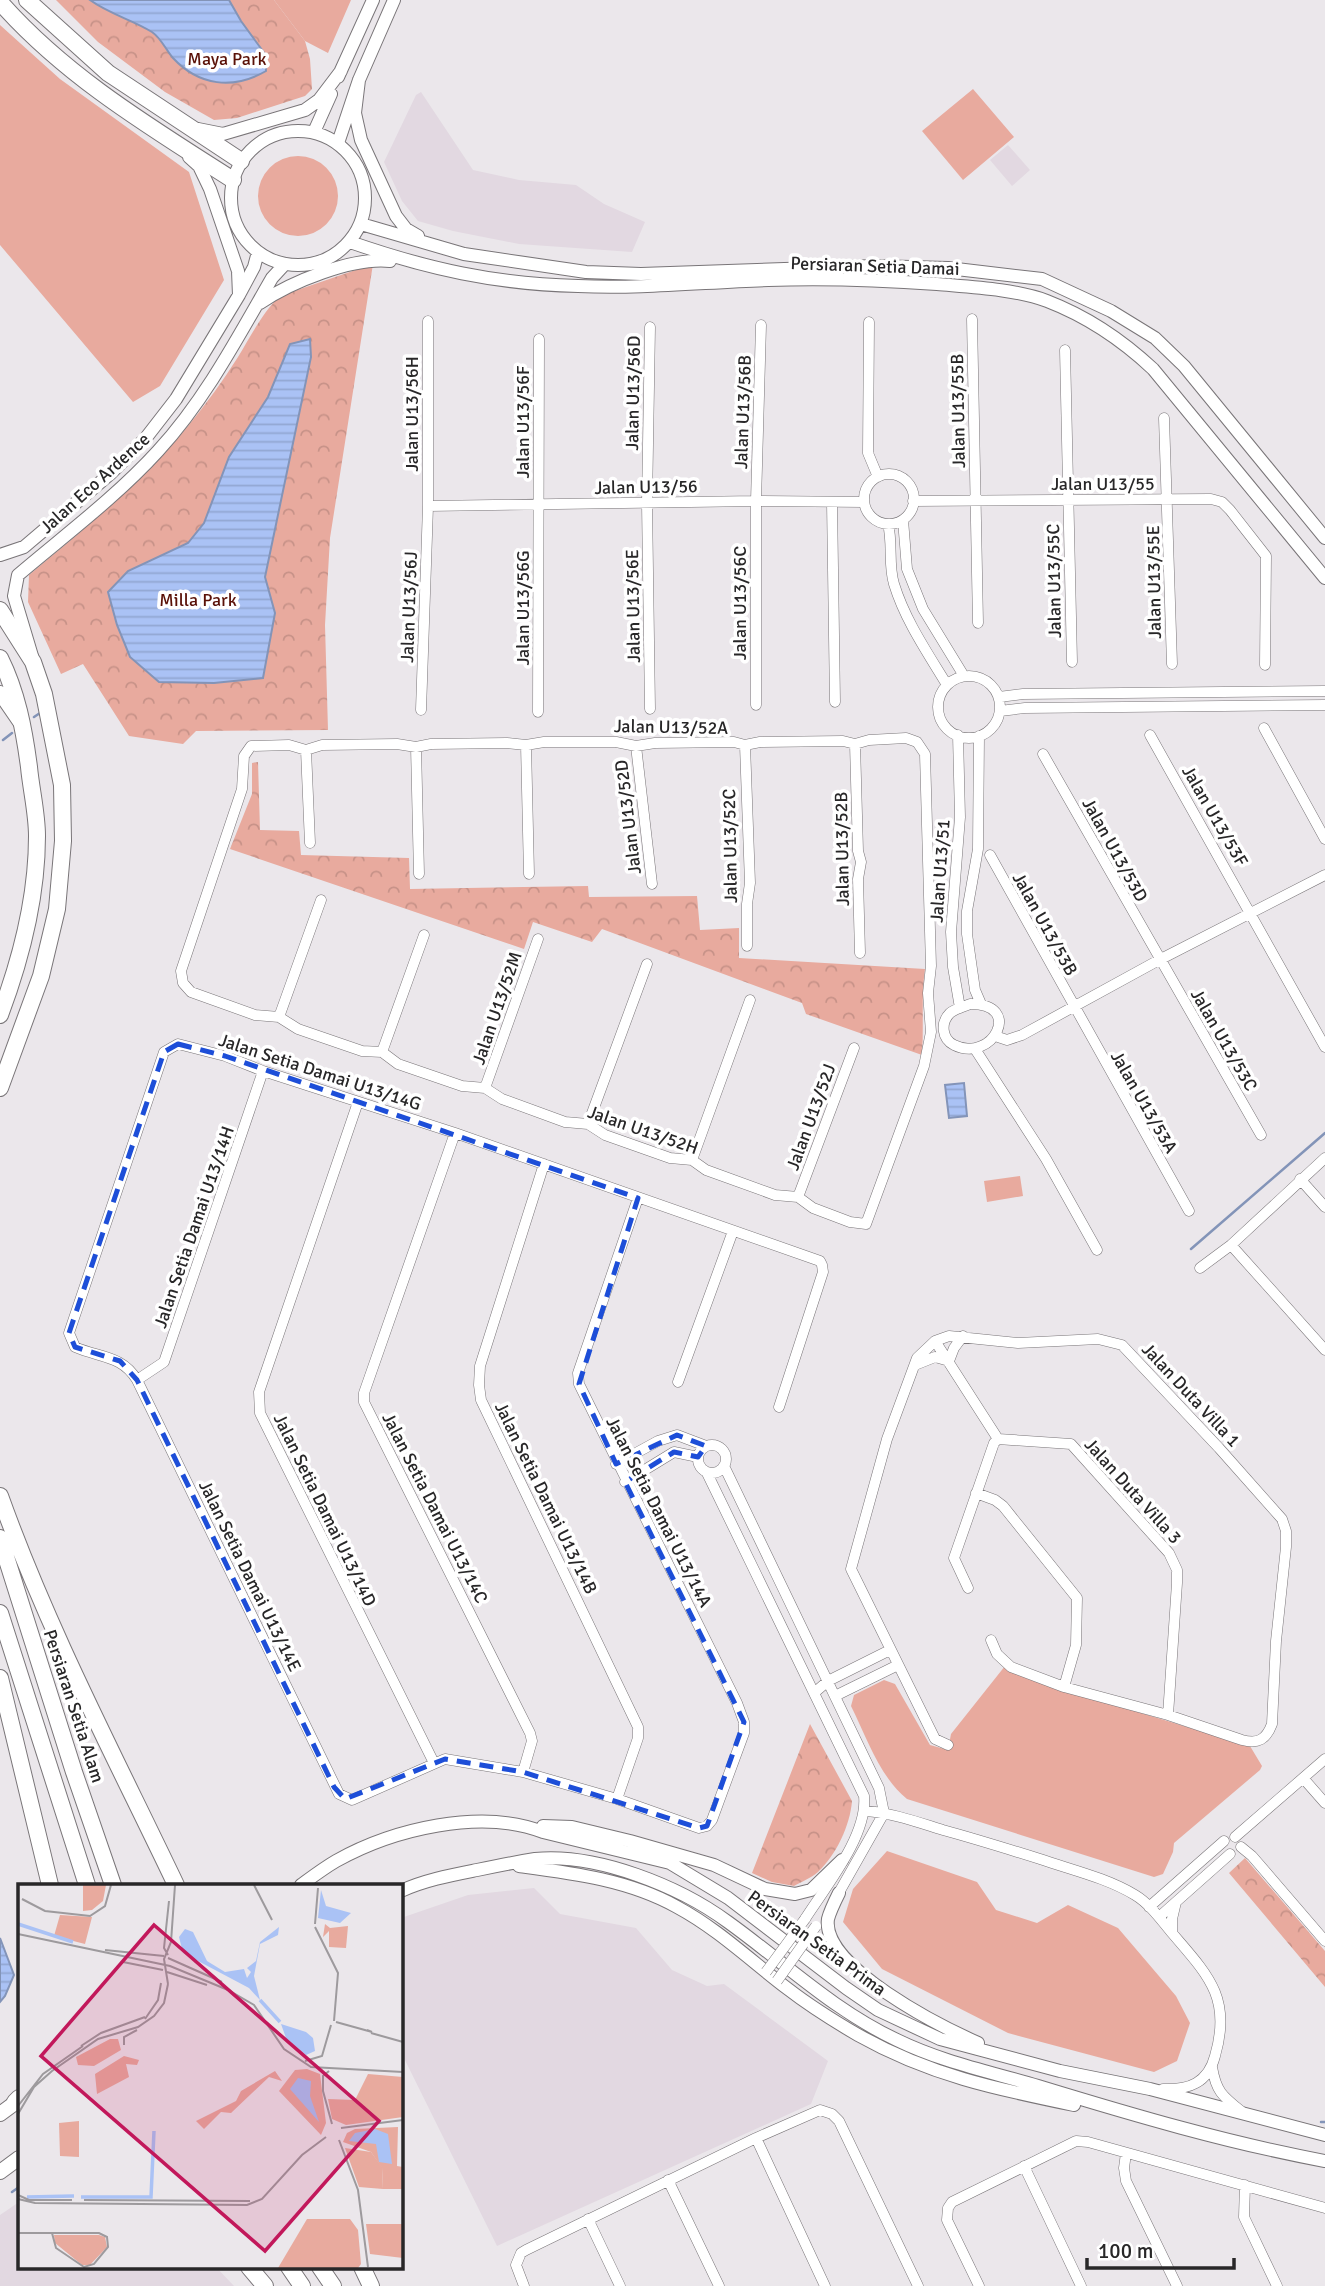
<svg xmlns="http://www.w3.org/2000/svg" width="1325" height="2286" font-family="Signika,sans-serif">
	<defs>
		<pattern id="park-crowns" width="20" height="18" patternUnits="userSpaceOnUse" patternTransform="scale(1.75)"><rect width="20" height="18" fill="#e8aa9e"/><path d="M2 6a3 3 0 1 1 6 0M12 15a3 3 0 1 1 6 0" fill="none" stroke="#c79288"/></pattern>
		<pattern id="water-rules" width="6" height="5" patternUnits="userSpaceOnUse" patternTransform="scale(1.75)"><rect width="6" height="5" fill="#aac2f5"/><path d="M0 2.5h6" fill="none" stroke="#92a7d2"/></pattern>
	</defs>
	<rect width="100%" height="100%" fill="#ebe7eb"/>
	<path fill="#e2d8e1" d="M421,92L473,170L519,180L576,185L604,204L645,222L632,252L519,244L453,231L418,221L402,201L384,162L416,95Z
		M1008,145L1030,170L1012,186L990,160Z
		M534,1888L560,1914L636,1928L672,1970L707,1986L724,1984L828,2061L811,2104L497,2246L401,2052V1918L468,1895Z
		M19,2202V2267H216L234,2286H0V2215Z"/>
	<path fill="#e8aa9e" d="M274,0H351L328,53L305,41Z
		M0,25L60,79L189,172L224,280L160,386L133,402L0,245Z
		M973,89L1014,137L963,180L922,131Z
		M258 196a40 40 0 1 1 80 0a40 40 0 1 1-80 0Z
		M1020,1176L1023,1196L987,1202L984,1181Z
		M1005,1666L1032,1680L1250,1746L1262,1766L1260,1770L1174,1843L1173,1852L1163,1874L1154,1877L907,1799C879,1776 867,1738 851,1706L854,1695L884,1680L895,1684L930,1745L948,1750L951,1734Z
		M887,1851L977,1882L996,1910L1037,1923L1068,1905L1118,1928L1176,1996L1190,2023L1177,2061L1154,2072L1008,2033L882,1969L843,1922L853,1889Z"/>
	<path fill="url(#park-crowns)" d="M56,0H274L305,41L310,59L312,89L305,96L237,118L214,120L165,92L98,42Z
		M373,264L330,538L325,625L328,730L196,731L183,744L129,736L83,664L61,674L28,602L29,575C85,528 142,483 188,426C206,404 223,381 238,357C251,336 262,313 280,296Z
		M258,762L260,830L299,831L301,855L409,858L410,889L588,886L589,897L697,896L700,930L739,928V958L925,969C921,998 924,1026 922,1055L806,1014L802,1003L602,929L592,942L533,922L524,949L230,849L252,794V763Z
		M810,1724L852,1801C850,1826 836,1855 818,1872C811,1878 801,1882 794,1886L772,1882L752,1873Z
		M1245,1858L1325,1951V1987L1229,1873Z"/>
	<path fill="url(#water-rules)" stroke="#8394b8" stroke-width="2" d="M90,0H229L241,21L265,54L266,71C233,90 199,86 173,58C166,50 161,38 152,32C133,20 109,14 90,0Z
		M310,339L311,357L265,577L275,613L263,678L214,683L159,682L130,657L117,625L108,592L128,571L188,543L204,523L229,457L268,397L290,344Z
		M964,1083L967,1116L949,1118L945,1085Z
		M0,1938L14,1975L5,1996L0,2002Z"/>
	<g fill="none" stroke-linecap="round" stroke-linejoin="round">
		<path stroke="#8394b8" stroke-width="2.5" d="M34,717L43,711
			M3,740L12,733
			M1191,1249L1325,1133
			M1321,2122H1325
			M12,2192L19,2187"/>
		<defs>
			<path id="minor" d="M972,319L978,623
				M869,322L868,453L878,477
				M650,327L647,503L650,709
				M1065,350L1072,662
				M1164,418L1172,664
				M864 499a25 25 0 1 1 50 0a25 25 0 1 1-50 0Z
				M913,501L1211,499L1222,502L1230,510L1266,556L1265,665
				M832,502L835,702
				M428,506L756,501L864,502
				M903,520L907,569L923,609L964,676
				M888,524C893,543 888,565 894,584C905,620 927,652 947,685
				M938 707a31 31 0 1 1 62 0a31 31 0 1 1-62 0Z
				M999,697L1023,694L1325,691
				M756,705V501L761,325
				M421,710L428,506V321
				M1000,711L1025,708L1325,705
				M538,712L539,339
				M1264,728L1325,839
				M958,735L960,817L951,932L953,967L960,1008
				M1150,735L1325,1047
				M979,736L978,849L967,911V934L975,990L981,1004
				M906,738L917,742L925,754L931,966L928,993L931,1032L924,1066L866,1224L850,1222L813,1208L798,1197L775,1195L706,1170L692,1160L670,1158L605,1135L588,1124L565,1122L502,1099L485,1088L462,1086L398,1064L382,1052L362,1051L298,1029L279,1017L255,1015L191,992L183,983L181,971L242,789L244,756L251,746L289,745L306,750L322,745L397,744L416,747L431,744L507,743L526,745L544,742H616L636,746L655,743L734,742L745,745L760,742L843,741L855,744L869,740Z
				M855,744L858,851L861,862L858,879L860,953
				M526,745L529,874
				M745,745L750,883L747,904V946
				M636,746L652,884
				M416,747L419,874
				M306,750L310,843
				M1043,754L1261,1135
				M990,855L1189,1211
				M970,1004C1024,1003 993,1064 954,1045C942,1039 940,1023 950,1013C955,1009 963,1007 970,1004Z
				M279,1017L321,900
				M997,1034L998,1037L1007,1040L1022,1035L1159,960L1325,875
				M975,1049L1046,1159L1097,1250
				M382,1052L424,935
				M485,1088L538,939
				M358,1102L259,1392L260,1413L434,1763
				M588,1124L647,964
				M455,1133L364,1393V1402L530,1733L532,1741L523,1772
				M692,1160L750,1000
				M544,1164L480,1366L479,1385L481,1400L638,1727V1738L617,1799
				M1300,1179L1325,1207
				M798,1197L854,1048
				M638,1198L578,1373L579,1384L737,1703L744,1722V1733L712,1820L707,1826L699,1828L617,1799L523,1772L445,1759L352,1800L339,1794L137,1380C122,1355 100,1358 75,1347L69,1333L164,1052L178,1044L225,1056L263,1071L455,1133L820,1261L822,1265L823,1272L779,1407
				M1231,1245L1325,1350
				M1200,1268L1231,1245L1325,1158
				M935,1341L998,1439
				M915,1365L935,1357L949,1361L954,1348L963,1336
				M137,1380L164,1362L263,1071
				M678,1382L733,1231
				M998,1439L1071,1444L1169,1553L1177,1570V1583L1168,1715
				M698 1459a14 14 0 1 1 28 0a14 14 0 1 1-28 0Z
				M616,1464L658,1441L677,1435L706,1446
				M724,1466L879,1788L884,1813L837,1896
				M707,1473L864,1796C868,1835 826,1886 805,1919
				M625,1482L674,1452L698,1457
				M976,1493L995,1500L1003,1506L1077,1598L1076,1645L1064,1687
				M968,1588L954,1558L994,1443L998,1439
				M814,1693L828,1681L890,1650
				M835,1696L898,1665
				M948,1745L935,1739L851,1569L887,1439L917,1358L935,1341L949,1336L1018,1343L1098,1339L1122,1345L1219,1448L1282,1519L1286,1531V1547L1276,1641L1272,1724C1266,1740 1258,1744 1242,1740L1168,1715L1064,1687L1011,1667L997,1654L991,1640
				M1303,1778L1325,1803
				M866,1811C892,1813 917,1822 943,1830C976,1839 1008,1849 1040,1859C1072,1870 1107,1878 1135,1895C1150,1904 1161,1920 1172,1933C1208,1975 1232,1998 1215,2056C1208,2083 1189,2090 1163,2089
				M1235,1837L1325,1759
				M1241,1847L1252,1856L1325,1941
				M1149,1907L1224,1841
				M1159,1917L1230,1854
				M1172,1933V1919L1176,1902
				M1212,2067C1216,2091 1222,2096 1241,2111
				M756,2138L825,2286
				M1126,2153L1124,2168L1126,2181L1177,2286
				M1024,2166L1081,2286
				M668,2180L719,2286
				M1245,2185L1244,2217L1277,2286
				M588,2219L620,2286
				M524,2286L516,2265L521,2253L526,2250L756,2138L820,2110L832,2114L839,2121L918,2286
				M979,2286L947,2220L948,2208L952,2202L1076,2141L1088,2142L1325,2208"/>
			<path id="tertiary" d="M338,77L373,0
				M359,80L355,113L361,140L396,216L406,229L418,236
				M198,129L223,134L305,110L319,100L341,71
				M231 198a67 67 0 1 1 134 0a67 67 0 1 1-134 0Z
				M314,132L331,94
				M338,143L359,80L394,0
				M189,157L199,166L210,189L238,271L239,295
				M361,224L464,254L586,272L641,274L874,266L948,268L1042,279L1111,311L1155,338L1184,366L1325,538
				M350,242C428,269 495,284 578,286C641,289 705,282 768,280C824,278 881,280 937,284C971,287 1015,289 1047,301C1086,316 1122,340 1153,369L1325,578
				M260,303C291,282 352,257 390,261
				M0,555L24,547L110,474L145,439L176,399L239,295L254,267L258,252
				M32,656L14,596L18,575C65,535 116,497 158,451C205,400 238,337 272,278L284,265
				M543,1826L572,1827L630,1841L714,1865L765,1889L795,1894L811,1890L842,1860
				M519,1866C572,1873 629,1880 677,1907C718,1929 751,1961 788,1989C810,2006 834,2021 858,2035C929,2075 996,2089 1074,2105
				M301,1885C312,1877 324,1868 336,1861C393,1829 481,1808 543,1832L670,1863L728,1898L846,1988L878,2010L940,2039L1060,2071L1150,2089L1325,2135
				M401,1891C425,1880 452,1875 477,1870C496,1866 516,1862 535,1859C597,1853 679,1886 728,1922C785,1963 833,2010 897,2040C942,2062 991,2072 1038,2086C1133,2115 1228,2143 1325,2161
				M839,1893C835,1901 830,1911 828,1919C821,1967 942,2027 978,2043"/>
			<path id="secondary" d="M0,693L20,722
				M0,2114L19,2100
				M0,2172L19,2158"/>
			<path id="trunk" d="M27,0L108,73L241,161
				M0,2C65,76 150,127 233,180
				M0,610L33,662L44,694L62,785L63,841L57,909L41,976L0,1088
				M0,658C17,692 24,729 29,767C31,789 37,813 37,836C37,896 21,959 0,1015
				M0,1496C48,1630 115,1757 176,1885
				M0,1538L74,1772L113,1885
				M0,1613L87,1885
				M0,1678L50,1885
				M15,2102L19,2098
				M249,2267L265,2286
				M289,2267L302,2286
				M320,2267L333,2286
				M362,2267L371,2286"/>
		</defs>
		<use href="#minor" stroke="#797578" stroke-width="11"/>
		<use href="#tertiary" stroke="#797578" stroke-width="14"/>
		<use href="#secondary" stroke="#797578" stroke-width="16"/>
		<use href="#trunk" stroke="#797578" stroke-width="18"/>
		<use href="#minor" stroke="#fff" stroke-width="10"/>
		<use href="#tertiary" stroke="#fff" stroke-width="12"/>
		<use href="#secondary" stroke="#fff" stroke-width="14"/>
		<use href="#trunk" stroke="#fff" stroke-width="16"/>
		<defs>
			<path id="minor-bridge" d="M766,1972L805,1919
				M777,1981L816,1926"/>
		</defs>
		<use href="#minor-bridge" stroke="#797578" stroke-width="11" stroke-linecap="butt"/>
		<use href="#minor-bridge" stroke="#fff" stroke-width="10"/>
	</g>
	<path fill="none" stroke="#1d4ed8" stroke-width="5" stroke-dasharray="14 9" stroke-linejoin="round" d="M178,1044L225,1056L638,1198L579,1384L616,1464L677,1435L706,1446L698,1457L674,1452L625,1482L744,1722L707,1826L699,1828L523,1772L445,1759L345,1799L334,1787L137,1380L120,1361L75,1347L69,1333L164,1052Z"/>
	<g text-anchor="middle" stroke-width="7" stroke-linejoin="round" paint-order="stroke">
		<g font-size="18" fill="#5a1107" stroke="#fff">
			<text x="227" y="65">Maya Park</text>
			<text x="198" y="606">Milla Park</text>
		</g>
		<g font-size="18" fill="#282728" stroke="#fff">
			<text transform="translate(875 266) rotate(2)" y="6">Persiaran Setia Damai</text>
			<text transform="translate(633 393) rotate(-89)" y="6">Jalan U13/56D</text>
			<text transform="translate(958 411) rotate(-91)" y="6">Jalan U13/55B</text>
			<text transform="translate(743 412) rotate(-88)" y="6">Jalan U13/56B</text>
			<text transform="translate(412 414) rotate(-90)" y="6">Jalan U13/56H</text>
			<text transform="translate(523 422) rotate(-90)" y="6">Jalan U13/56F</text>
			<text transform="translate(95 483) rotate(-42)" y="6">Jalan Eco Ardence</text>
			<text x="1103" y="490">Jalan U13/55</text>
			<text transform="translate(646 487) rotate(-1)" y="6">Jalan U13/56</text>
			<text transform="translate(1054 581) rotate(-91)" y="6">Jalan U13/55C</text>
			<text transform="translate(1154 582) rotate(-91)" y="6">Jalan U13/55E</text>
			<text transform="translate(740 603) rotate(-90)" y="6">Jalan U13/56C</text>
			<text transform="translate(633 606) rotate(-91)" y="6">Jalan U13/56E</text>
			<text transform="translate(409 607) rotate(-88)" y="6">Jalan U13/56J</text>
			<text transform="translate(523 608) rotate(-90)" y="6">Jalan U13/56G</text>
			<text transform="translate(671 727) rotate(1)" y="6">Jalan U13/52A</text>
			<text transform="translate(1215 816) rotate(60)" y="6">Jalan U13/53F</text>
			<text transform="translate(628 817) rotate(-97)" y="6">Jalan U13/52D</text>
			<text transform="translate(730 846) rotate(-91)" y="6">Jalan U13/52C</text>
			<text transform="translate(842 849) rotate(-91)" y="6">Jalan U13/52B</text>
			<text transform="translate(1115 850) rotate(61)" y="6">Jalan U13/53D</text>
			<text transform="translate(940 871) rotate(-86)" y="6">Jalan U13/51</text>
			<text transform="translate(1045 924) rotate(61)" y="6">Jalan U13/53B</text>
			<text transform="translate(497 1008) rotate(-71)" y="6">Jalan U13/52M</text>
			<text transform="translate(1224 1040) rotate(60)" y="6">Jalan U13/53C</text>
			<text transform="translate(320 1072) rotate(18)" y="6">Jalan Setia Damai U13/14G</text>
			<text transform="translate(1144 1102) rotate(60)" y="6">Jalan U13/53A</text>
			<text transform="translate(811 1117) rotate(-70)" y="6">Jalan U13/52J</text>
			<text transform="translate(643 1130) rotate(19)" y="6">Jalan U13/52H</text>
			<text transform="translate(194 1227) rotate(-71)" y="6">Jalan Setia Damai U13/14H</text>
			<text transform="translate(1191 1395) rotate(47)" y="6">Jalan Duta Villa 1</text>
			<text transform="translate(1133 1491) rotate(48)" y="6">Jalan Duta Villa 3</text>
			<text transform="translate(546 1498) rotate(64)" y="6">Jalan Setia Damai U13/14B</text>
			<text transform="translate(435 1508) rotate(63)" y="6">Jalan Setia Damai U13/14C</text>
			<text transform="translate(325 1510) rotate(64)" y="6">Jalan Setia Damai U13/14D</text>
			<text transform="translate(659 1512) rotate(63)" y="6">Jalan Setia Damai U13/14A</text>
			<text transform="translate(250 1576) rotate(64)" y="6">Jalan Setia Damai U13/14E</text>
			<text transform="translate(74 1706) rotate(72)" y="6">Persiaran Setia Alam</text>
			<text transform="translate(817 1943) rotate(36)" y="6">Persiaran Setia Prima</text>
		</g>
	</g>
	<g transform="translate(18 1884)">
		<rect width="385" height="385" fill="#ebe7eb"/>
		<path d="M65,1H88L85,17L74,26L65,27ZM42,31L74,33L67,60L36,52ZM307,40L312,44L330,42L328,64L311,63V47L305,53ZM92,155H100L103,166L76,182L60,181L58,173ZM106,172L121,176L119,181L108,180L111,193L79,210L77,190ZM350,190L385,193V233L328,241L314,235L310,215L337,216ZM327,264L353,268L364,283L365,305L341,303ZM289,335H332L340,346L343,380L340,384H260ZM348,340H385V374L352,370Z" fill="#e8aa9e"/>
		<path d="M289,185L302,190L308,239L303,251L261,207L277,186ZM257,187L264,197L251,193L213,229L203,228L186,245L178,237L218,217L223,207ZM61,237V273L42,272L41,239ZM380,243L379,282L385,283V305H365L364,284L353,268L325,258L329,249L337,245ZM36,351H81L87,353L89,363L72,381H64L37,359Z" fill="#e8aa9e"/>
		<path d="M303,6L308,22L333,29L322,39L300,34ZM261,43L260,51L242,60L236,92L242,116L231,104L165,69L161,53L167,45L175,48L189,77L207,88L226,85L229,94L233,88L229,84L238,77L242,58ZM263,140L288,148L295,154L297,167L288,171L268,154ZM280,194L293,197L292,212L301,238L272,205ZM357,245L370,250L374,280L361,278L358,260L331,257L337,249Z" fill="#aac2f5"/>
		<path fill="none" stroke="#aac2f5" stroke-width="3.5" d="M0,40L55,58M242,116L262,138M9,313L56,312M63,313H133L136,247"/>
		<path fill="none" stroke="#9d9a9d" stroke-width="2" d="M236,1L254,36M4,15L27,27L72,32L87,22L93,1M297,40L300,4M297,43L320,89L316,137M0,50L152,82L210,106L236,121L266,165L293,183L385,188M87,66L146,72M150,71L146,64L151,17M150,74L204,98M105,78L145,86M149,88L189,101M150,100L146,75L153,58L157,1M127,135L140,116L143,99M318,138L354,148L349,146M353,149L385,158M106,161V153L119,146M63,162L83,149L127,133M287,177L304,172L313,141M311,187L305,192V207L314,240M0,222L25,190L65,162M0,230L16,203L34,187L80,155L120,143L136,132L146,119L150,100M323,244L385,236M321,256L340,306L350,383M0,311L11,316H54M0,315L17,319L229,321L244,315L284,271L308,253M66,316L232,317M0,349H81L89,353L90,363L76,380L66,383L38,364L34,349"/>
		<path fill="#c2185b" fill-opacity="0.15" stroke="#c2185b" stroke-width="3.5" d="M136,41L361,237L247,367L23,172Z"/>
		<rect width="385" height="385" fill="none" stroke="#282728" stroke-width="3.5"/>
	</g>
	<path d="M1087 2258v10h147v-10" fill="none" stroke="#282728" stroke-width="3.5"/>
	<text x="1098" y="2258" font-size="21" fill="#282728" stroke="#ffffff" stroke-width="5" paint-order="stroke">100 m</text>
</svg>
